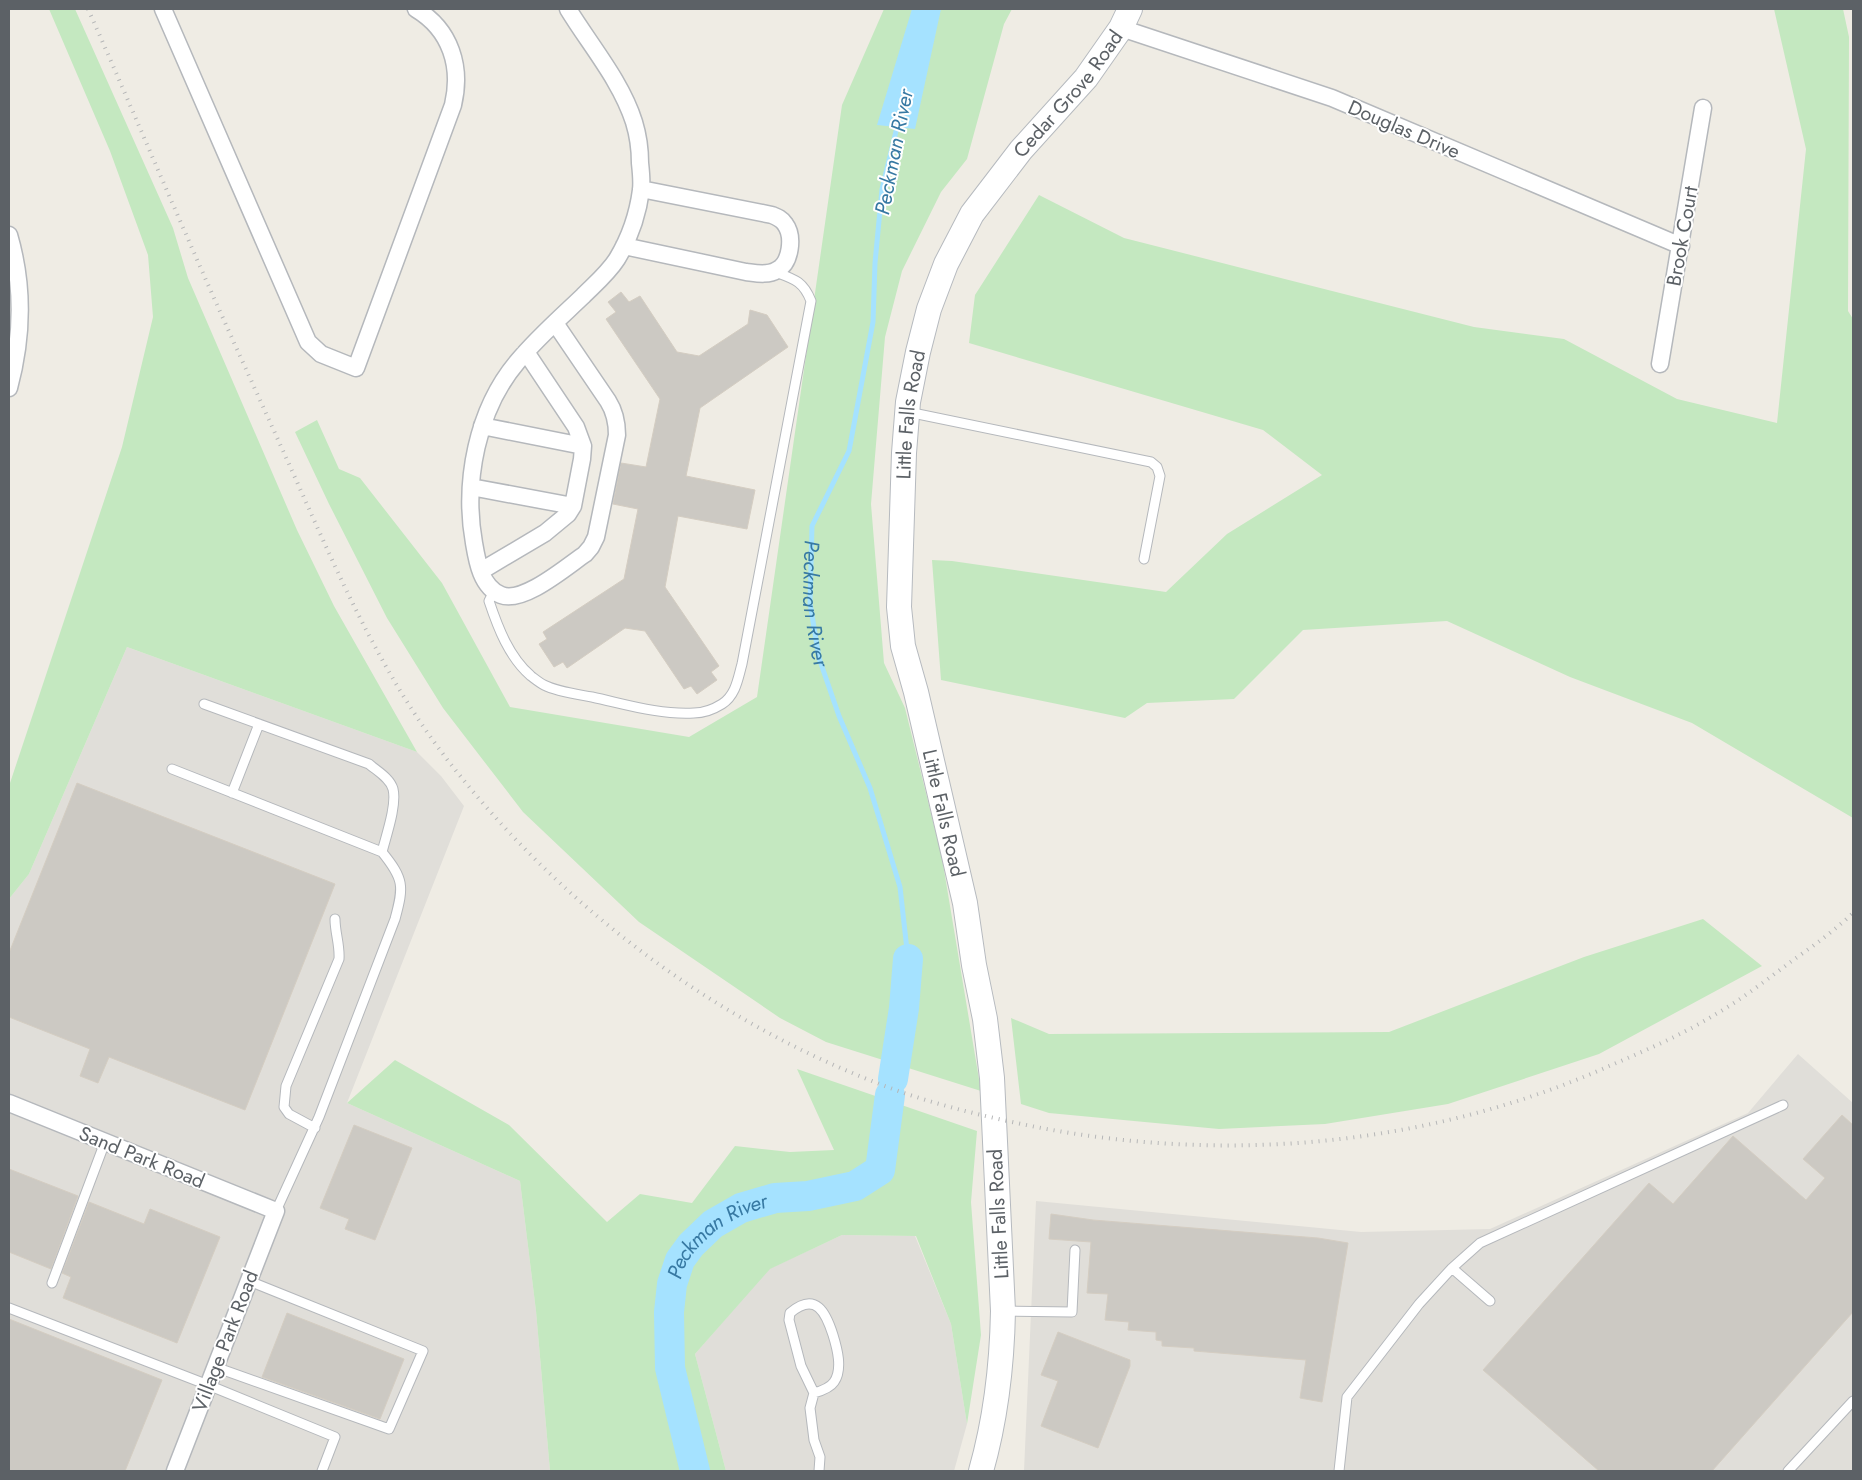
<svg xmlns="http://www.w3.org/2000/svg" width="1862" height="1480" font-family="Jost,sans-serif">
	<rect width="100%" height="100%" fill="#efece4"/>
	<path fill="#e0ded9" d="M127,647L417,752L441,776L464,806L347,1103L520,1181L536,1311L550,1471H9V899L29,874Z
		M1798,1054L1853,1103V1471H1024L1036,1201L1361,1232L1490,1229L1748,1113Z
		M842,1235L915,1236L951,1324L967,1424L954,1471H726L695,1354L769,1269Z"/>
	<path fill="#c4e8c0" d="M49,9H75L173,228L188,278L297,530L334,606L417,752L127,647L29,874L9,899V786L122,447L153,317L148,255L110,151Z
		M884,9H1012L1004,24L967,159L941,192L902,271L885,337L871,504L884,663L905,708L942,858L981,1091L826,1042L780,1018L639,922L523,812L443,708L387,618L329,504L295,432L317,420L339,469L360,478L442,583L510,707L689,737L757,697L842,105Z
		M1774,9H1843L1849,37L1848,311L1853,319V818L1692,723L1570,677L1447,621L1303,630L1234,699L1147,703L1125,718L941,680L932,560L952,561L1166,592L1227,534L1322,475L1263,430L969,343L975,295L1039,195L1124,238L1474,327L1564,339L1677,399L1777,423L1806,149Z
		M1703,919L1762,966L1599,1054L1448,1104L1325,1124L1219,1129L1049,1113L1021,1104L1011,1018L1049,1034L1389,1032L1584,957Z
		M395,1060L509,1125L607,1222L640,1194L692,1203L735,1146L790,1152L834,1150L797,1069L977,1131L971,1202L981,1335L967,1424L951,1324L916,1236L842,1235L770,1269L695,1354L726,1471H550L536,1311L520,1181L347,1103Z"/>
	<path fill="#a5e2ff" d="M912,9H941L915,129L877,125Z"/>
	<g fill="none" stroke-linecap="round" stroke-linejoin="round">
		<path stroke="#a5e2ff" stroke-width="5" id="s1" d="M898,123L882,189L875,263L873,322L849,451L812,526L810,603L819,658L839,716L870,788L900,887L908,959"/>
		<g stroke="#a5e2ff" stroke-width="30">
			<path d="M893,1079L904,1008L908,959"/>
			<path id="s2" d="M695,1471L670,1368L669,1312L672,1284L680,1260L691,1245L713,1224L741,1208L775,1198L808,1196L855,1186L880,1170L890,1095"/>
		</g>
	</g>
	<path fill="#ccc9c3" stroke="#d4cdc2" d="M621,292L629,302L640,296L677,352L699,356L748,324L750,310L767,315L788,347L700,408L686,476L755,490L747,529L678,516L665,587L719,666L711,672L717,680L697,694L691,686L684,689L645,631L625,628L567,668L563,662L554,667L539,644L547,639L543,632L624,579L638,509L613,504L621,463L646,467L660,399L606,319L616,312L608,302Z
		M77,783L335,884L245,1110L109,1057L98,1083L80,1076L90,1049L9,1017V953Z
		M1842,1115L1853,1125V1312L1712,1471H1599L1483,1370L1649,1183L1673,1204L1733,1136L1806,1200L1825,1178L1803,1159Z
		M354,1125L412,1148L375,1240L345,1229L349,1219L320,1208Z
		M9,1169L78,1196L51,1269L9,1252Z
		M89,1202L144,1224L150,1209L220,1237L177,1343L63,1298L71,1277L62,1273Z
		M1051,1214L1093,1220L1318,1238L1348,1243L1322,1402L1300,1398L1306,1360L1194,1351V1348L1162,1346V1341L1156,1340V1332L1128,1330L1129,1322L1105,1320L1108,1294L1087,1293L1091,1242L1049,1239Z
		M287,1313L404,1359L380,1419L262,1377Z
		M9,1319L162,1380L125,1471H9Z
		M1058,1332L1130,1360V1366L1098,1448L1041,1426L1058,1381L1041,1375Z"/>
	<g fill="none" stroke-linecap="round" stroke-linejoin="round">
		<defs>
			<path id="lane" d="M908,412L1151,462L1157,467L1160,476L1144,559
				M494,591L489,601C498,628 509,657 531,676C535,679 540,683 544,685C558,692 576,694 592,697C625,704 659,715 694,713C703,713 714,709 722,704C736,695 738,678 742,664L811,301C803,281 794,279 775,272
				M204,704L369,764C377,771 390,778 393,789C397,805 386,836 382,852
				M172,769L382,852C404,879 404,886 395,919L319,1117L276,1211
				M232,793L259,724
				M315,1128L289,1114L284,1107L286,1086L339,959C340,945 335,933 335,919
				M1452,1268L1490,1301
				M52,1283L105,1142
				M9,1308L208,1385L335,1437L322,1471
				M1003,1311L1072,1312L1075,1250
				M215,1367L389,1429L423,1351L249,1281
				M814,1393C821,1391 830,1388 834,1382C843,1369 837,1348 833,1335C826,1313 816,1291 790,1313L789,1320L801,1366L814,1393L810,1408L814,1440L820,1457L819,1471
				M1339,1471L1347,1397L1419,1304L1452,1268L1480,1243L1783,1105
				M1788,1471L1853,1401"/>
			<path id="street" d="M163,9L308,342L321,354L356,368L453,105C462,67 451,30 416,9
				M1121,28L1332,98L1681,246
				M9,235C24,286 23,336 9,388
				M624,246L746,272C755,273 768,276 777,270C791,263 794,236 785,224C782,219 777,217 772,215L641,189
				M555,323L608,401C615,412 617,422 617,435L596,537L591,547L585,554C566,567 523,604 501,595C481,587 477,561 474,543C463,482 477,409 518,361C537,338 561,317 583,296C595,284 608,273 617,259C629,239 638,213 641,190C642,182 641,172 640,163C640,150 638,135 634,122C621,81 590,45 568,9
				M1660,364L1703,108
				M482,426L583,446
				M471,487L573,506
				M481,571L545,533L568,514L573,506L582,459L583,446L576,427L526,352
				M9,1103L276,1211L175,1471"/>
			<g id="secondary">
				<path id="s3" d="M981,1471C996,1418 1002,1366 1003,1311L992,1078L985,1019L974,965L965,903L916,692L903,646L899,607L904,453L908,402L918,352L929,309L946,264L972,214L1021,150L1086,78L1121,28L1130,9"/>
			</g>
		</defs>
		<use href="#lane" stroke="#b5b8bc" stroke-width="11"/>
		<use href="#street" stroke="#b5b8bc" stroke-width="19"/>
		<use href="#secondary" stroke="#b6babf" stroke-width="26"/>
		<use href="#lane" stroke="#fff" stroke-width="9"/>
		<use href="#street" stroke="#fff" stroke-width="16"/>
		<use href="#secondary" stroke="#fff" stroke-width="24"/>
		<path stroke="#b5b6b7" stroke-width="4" stroke-dasharray="1 6" stroke-linecap="butt" d="M88,9C121,83 152,157 185,232C217,306 251,380 284,453C331,557 374,663 443,754C560,908 723,1030 907,1094C949,1108 992,1118 1036,1127C1228,1164 1428,1146 1607,1067C1644,1051 1682,1035 1716,1014C1744,998 1770,977 1796,958C1816,944 1835,930 1853,913"/>
	</g>
	<g text-anchor="middle" stroke-width="4" stroke-linejoin="round" paint-order="stroke">
		<g font-size="20" fill="#5c6166" stroke="#fff">
			<text dy="7" stroke="none"><textPath href="#s3" startOffset="1435">Cedar Grove Road</textPath></text>
			<text transform="translate(1404 129) rotate(23)" y="7">Douglas Drive</text>
			<text transform="translate(1682 236) rotate(-80)" y="7">Brook Court</text>
			<text dy="7" stroke="none"><textPath href="#s3" startOffset="1069">Little Falls Road</textPath></text>
			<text transform="translate(944 813) rotate(77)" y="7">Little Falls Road</text>
			<text transform="translate(142 1157) rotate(22)" y="7">Sand Park Road</text>
			<text transform="translate(998 1214) rotate(-93)" y="7">Little Falls Road</text>
			<text transform="translate(225 1341) rotate(-69)" y="7">Village Park Road</text>
		</g>
		<g font-size="21" font-style="italic" fill="#3779a3" stroke="#fff">
			<text transform="translate(894 152) rotate(-79)" y="7">Peckman River</text>
			<text dy="7" stroke="none"><textPath href="#s1" startOffset="494">Peckman River</textPath></text>
			<text dy="7" stroke="none"><textPath href="#s2" startOffset="260">Peckman River</textPath></text>
		</g>
	</g>
	<rect width="1862" height="1480" fill="none" stroke="#5c6166" stroke-width="20"/>
</svg>
